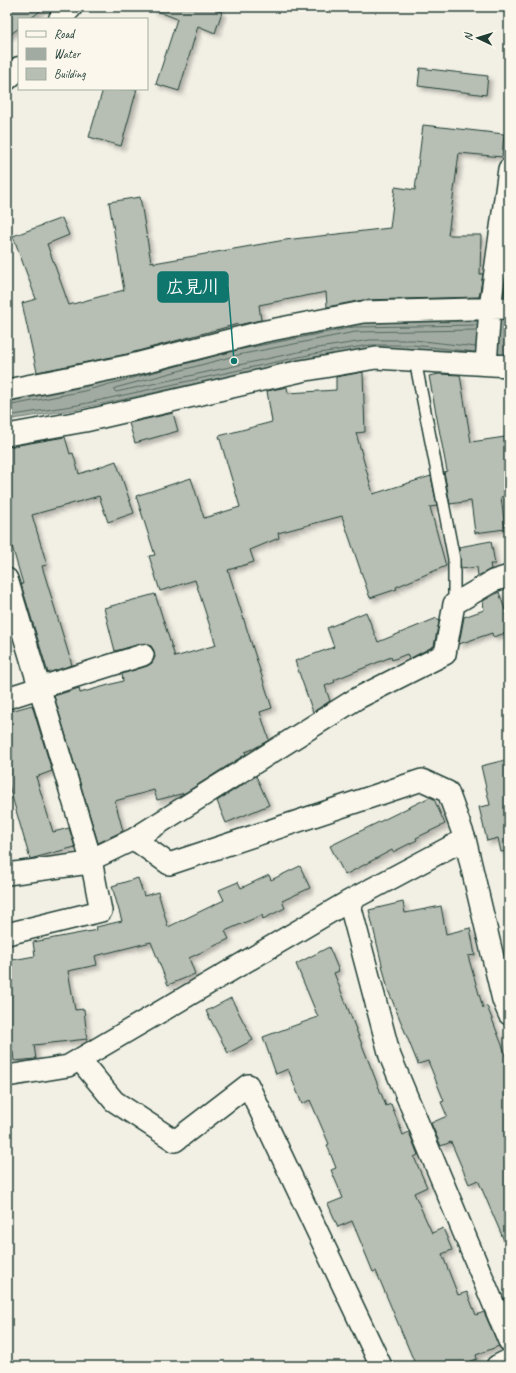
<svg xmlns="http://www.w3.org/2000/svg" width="516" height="1373" font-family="Caveat,'Klee One',sans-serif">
	<defs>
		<filter id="shadow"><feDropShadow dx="3.5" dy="3.5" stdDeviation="2" flood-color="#0004"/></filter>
	</defs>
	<rect width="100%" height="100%" fill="#f2f0e5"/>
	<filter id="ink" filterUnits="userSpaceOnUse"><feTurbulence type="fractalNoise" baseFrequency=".025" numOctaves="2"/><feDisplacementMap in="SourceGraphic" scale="8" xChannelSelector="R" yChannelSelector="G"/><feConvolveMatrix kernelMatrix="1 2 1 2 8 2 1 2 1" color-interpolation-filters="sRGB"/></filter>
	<g filter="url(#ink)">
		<path fill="#a2aba1" stroke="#6e7f75" d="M509,321V359L413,349H371L314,358L78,409L7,420V402L84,387L236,346L354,323Z"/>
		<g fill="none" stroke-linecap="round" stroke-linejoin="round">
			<path stroke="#536960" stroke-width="1" d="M476,347L414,340H370L312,349L116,392L114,390L115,388L238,355L355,332L477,330
				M7,406L84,391L237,350L354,327L477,325
				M7,416L78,405L313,354L370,345H413L475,352"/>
		</g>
		<path fill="#b7beb3" stroke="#1f3d34" filter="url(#shadow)" d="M7,7H45L30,19H19V28L7,37Z
			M152,7H210L222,12L215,33L198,26L179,91L156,84L177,19L152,9Z
			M420,68L488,76L486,95L418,86Z
			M103,89H137L121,146L89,137Z
			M423,125L504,134L502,157L459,153L448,235H481L480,274H483L479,297L363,300L327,307L326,292L259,305L261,320L238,325V324L127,354L37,372L22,303L36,299L13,236L62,218L69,235L47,244L69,305L124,290L109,202L140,197L151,262L154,261V263L285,240L390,228L395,187L415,190Z
			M506,276H509V295H504Z
			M363,372L365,432L356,433L373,494L431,476L437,506L430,507L446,566L396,587L397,589L370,598L342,516L278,533L279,538L250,550L254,562L228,570L272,708L260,712L269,740L253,749L245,752L246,754L185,793L157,800L154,790L115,801L123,831L98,843L54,696L79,688L80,693L123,681L122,674L147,666L152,663L155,657L154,651L151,646L145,643L115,651L104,608L155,594L175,657L216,645L195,580L160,591L149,556L155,555L136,496L191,478L204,518L240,507L219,436L272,422L267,391L287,387L288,393L336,390V377Z
			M439,374L460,375L471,442L505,437L509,473V496L501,497L505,529L475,533L471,501L450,504L444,472L447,471L429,376Z
			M173,413L178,431L135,443L129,423Z
			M65,437L70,454L73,453L79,474L116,461L134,513L108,522L99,496L32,515L47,565L42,566L72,665L48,673L21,584H23L7,529V447Z
			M491,541L495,564H490L491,569L478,576L477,567L461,569L459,547Z
			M499,592L509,622V632L493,637L492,633L459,644L464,617L484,610L483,601Z
			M366,612L378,642L437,618L439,622L434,646L409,659L407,654L392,660L391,657L334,680L335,682L325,686L330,701L313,712L295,661L334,647L327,628Z
			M32,705L52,771L36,777L53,832L69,828L75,847L30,859L7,779V712Z
			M509,759V851L501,852L498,838L487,841L479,807L490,805L481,766Z
			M256,776L269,805L226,823L217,801Z
			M430,797L434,799L445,824L416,838L417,840L393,852L392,850L345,875L330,846Z
			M300,866L310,888L282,901L285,908L263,919L262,915L225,931L229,939L189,958L195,974L168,985L151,942L95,956L97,965L68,971L75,1010L84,1009L87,1039L34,1045L36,1059L14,1061L13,1052H7V961L35,956L33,942L97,930L96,927L122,921L112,886L138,878L144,896L158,892L168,927L224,900L219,890L238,882L241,888L269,875L271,880Z
			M403,902L405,913L441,906L446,934L470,928L475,955L468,956L483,1008L487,1006L509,1063V1252L478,1180L469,1184L451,1142L441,1146L431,1123L447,1116L441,1102L444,1101L428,1061L418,1064L388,990L369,910Z
			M329,947L339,971L334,973L386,1106L391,1104L403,1135L409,1132L418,1155L414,1157L427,1187L414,1193L432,1233L443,1228L452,1250L442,1254L458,1295L467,1292L476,1315L484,1312L499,1346L476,1355L477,1359L458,1366H416L376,1271L373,1272L352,1221L338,1227L328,1204L343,1198L331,1170L336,1168L327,1145L329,1144L310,1100L302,1104L288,1069L276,1074L263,1037L318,1017L296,964Z
			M231,998L253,1040L228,1053L206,1011Z"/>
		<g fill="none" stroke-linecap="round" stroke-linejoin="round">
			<defs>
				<path id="service" d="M415,360L454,559V604"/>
				<path id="minor" d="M486,364L490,308L509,169
					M7,390L132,365L261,332L363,312L509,308
					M7,435L85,421L301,371L376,358L509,366
					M7,579L91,860L101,911L7,934
					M7,698L143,655
					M134,839L169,864L422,780L448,792L465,839L503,1000L509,1014
					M7,874L82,864L134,839L356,699L445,654L454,604L493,581L509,576
					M349,901L390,1056L509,1341
					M80,1060L114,1101L175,1141L248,1085L381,1366
					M7,1076L68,1066L349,901L465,839
					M497,1366L509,1360"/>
				<path id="secondary" d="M60,19L71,7
					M7,79L19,68"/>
			</defs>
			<use href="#service" stroke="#1f3d34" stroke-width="14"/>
			<use href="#minor" stroke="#1f3d34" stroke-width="24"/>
			<use href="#secondary" stroke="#1f3d34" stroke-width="25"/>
			<use href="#service" stroke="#fbf7ec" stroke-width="11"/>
			<use href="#minor" stroke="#fbf7ec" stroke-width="21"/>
			<use href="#secondary" stroke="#fbf7ec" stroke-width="22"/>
		</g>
	</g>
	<path fill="none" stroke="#0f766e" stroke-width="1.5" d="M234 361L228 287"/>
	<circle fill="#0f766e" stroke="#fbf7ec" stroke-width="1.5" cx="234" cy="361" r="4"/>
	<rect fill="#0f766e" stroke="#0f766e" stroke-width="1.5" x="158" y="272" width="70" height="30" rx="4"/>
	<g font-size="18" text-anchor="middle" font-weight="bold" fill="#fff">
		<text x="193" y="293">広見川</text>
	</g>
	<rect width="516" height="1373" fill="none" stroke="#fbf7ec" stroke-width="24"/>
	<rect x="12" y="12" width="492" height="1349" fill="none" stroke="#1f3d34" stroke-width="1.5" filter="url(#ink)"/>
	<rect x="18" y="18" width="130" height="72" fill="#fbf7ec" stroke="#a3ada2"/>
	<rect x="26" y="31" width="20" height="6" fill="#fbf7ec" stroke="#a3ada2"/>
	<text x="54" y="38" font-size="12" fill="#1f3d34">Road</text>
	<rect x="26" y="48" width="20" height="12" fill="#a2aba1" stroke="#a3ada2"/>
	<text x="54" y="58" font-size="12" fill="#1f3d34">Water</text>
	<rect x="26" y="68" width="20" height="12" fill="#b7beb3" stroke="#a3ada2"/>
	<text x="54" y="78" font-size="12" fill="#1f3d34">Building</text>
	<g transform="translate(478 38) rotate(274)" stroke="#fbf7ec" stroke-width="3" paint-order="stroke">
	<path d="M0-3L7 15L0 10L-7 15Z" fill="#1f3d34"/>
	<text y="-6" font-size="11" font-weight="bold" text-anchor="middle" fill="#1f3d34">N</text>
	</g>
</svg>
